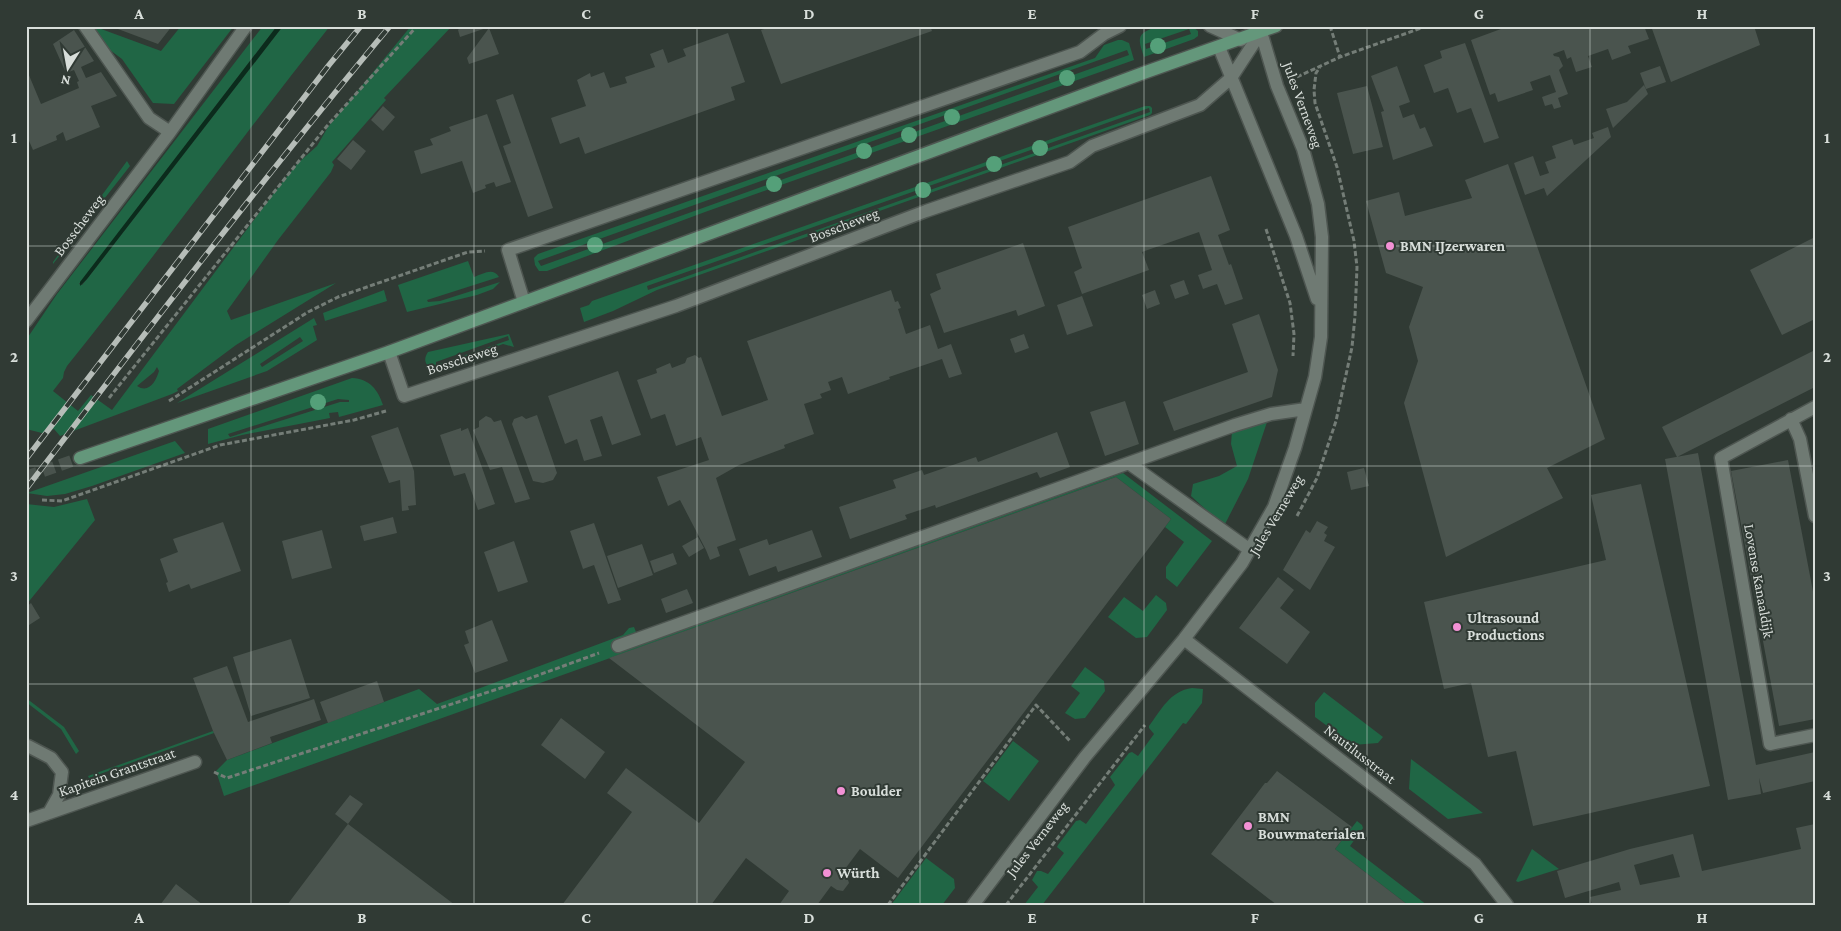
<svg xmlns="http://www.w3.org/2000/svg" width="1841" height="931" font-family="'Crimson Pro',serif">
	<rect width="100%" height="100%" fill="#303a34"/>
	<path fill="#206645" fill-rule="evenodd" d="M93,26L161,51L181,26H234L174,104L153,103L122,59L110,50Z
		M263,26H277L79,284L82,285L87,279L283,26H330C241,138 157,254 67,366L64,372L63,378L53,391L78,411L91,395L112,410L280,185L297,164L317,146L328,127L411,26H452L384,98L386,100L332,162L334,165L331,172L278,240L227,311L231,320L336,283L236,345L177,389L178,391L172,394L60,436L54,429L42,433L26,429V340L57,294ZM157,367L159,371C156,381 149,394 137,386L154,372Z
		M1158,26H1192L1198,31V36L1194,39L1144,57C1137,36 1137,34 1158,26ZM1189,29L1191,34L1146,49L1145,44Z
		M1118,40H1122L1129,43L1134,60L705,212L547,271H539L535,265L534,258L538,254L1095,58L1104,45ZM1127,50L1129,55L541,266L538,261Z
		M1145,106H1150L1152,108V113L1150,115L657,290L613,311L584,322L580,308L589,305L592,301ZM1149,108L1150,112L648,290L647,286Z
		M127,161L130,166L53,264V262Z
		M468,261L474,277C483,274 493,267 499,277L427,300L428,302L440,301L500,282L493,289L477,295L407,312L398,285Z
		M384,290L387,301L325,321L323,313Z
		M314,318L317,325L313,326L317,340L267,371L177,403ZM300,337L303,341L262,367L260,364Z
		M509,334L514,347L503,344L438,368H430C424,363 424,358 428,352ZM508,336L509,340L436,365V362Z
		M352,378C370,379 378,390 383,405L339,417L338,412L329,413L330,418L242,435L208,444V429ZM338,399L349,400V402H340L230,437L228,434Z
		M1268,419L1248,479L1224,526L1191,496L1193,484L1219,476L1237,466L1231,444L1232,431Z
		M175,441L185,453L92,486L65,494L47,496L27,493Z
		M1123,473L1212,541L1177,587L1166,578V567L1184,542L1165,527L1171,519L1116,477L224,796L216,771L227,760L419,689L437,704L623,635L629,628L634,627L641,645Z
		M87,499L95,520L26,605V504L54,507Z
		M1156,595L1166,603L1167,610L1147,637L1136,638L1108,617L1124,597L1143,611Z
		M1085,667L1104,681L1105,691L1085,718L1075,719L1065,713L1080,693L1071,686Z
		M1192,688L1203,689L1202,703L1186,724L1183,723L1042,905H1024L1038,887L1032,880L1037,871H1041L1048,874L1064,853L1057,847L1058,845L1076,821L1080,820L1086,824L1115,785L1110,777L1129,753L1132,752L1138,756L1154,734L1149,728V726C1161,710 1170,691 1192,688Z
		M1324,692L1383,737L1378,743L1353,745L1315,717V703Z
		M26,698L64,727L79,751L76,754L61,729L26,702Z
		M213,731L214,733L89,778L88,776Z
		M1013,741L1039,761L1009,801L983,781Z
		M1411,759L1483,813L1448,819L1409,789Z
		M1357,821L1362,825L1363,828L1350,846L1427,905H1408L1335,849Z
		M1532,849L1559,869L1518,882L1516,881Z
		M926,858L954,879L955,888L942,905H891Z"/>
	<path fill="#0b2b1c" d="M277,26H283L87,279L80,286V282Z"/>
	<path fill="#4a544e" fill-rule="evenodd" d="M110,26H172L158,44Z
		M461,26H489V27L460,37L458,30Z
		M772,26H930L932,31L781,84L761,30Z
		M1509,26H1644L1649,39L1628,46L1631,53L1612,60L1608,49L1588,56L1592,67L1576,72L1571,57L1567,59L1564,50L1553,54L1554,56L1559,57L1563,66L1559,70L1568,94L1558,98L1561,107L1554,109L1552,104L1545,106L1542,97L1556,92L1550,75L1530,82L1533,90L1498,102L1495,93L1490,95L1471,40Z
		M1651,26H1754L1760,45L1671,82Z
		M489,28L499,54L469,64L467,58Z
		M74,30L94,61L81,67L86,78L101,72L117,96L91,106L100,127L66,141L63,132L56,136L57,140L33,150L26,134V68L41,104L79,88L77,82L79,81L74,70L66,73L53,44Z
		M728,33L745,82L731,87L735,100L585,154L579,137L560,144L551,118L586,106L577,80L590,73L591,77L604,72L610,88L627,83L625,77L655,67L650,54L663,49L668,63L686,56L683,49Z
		M1465,43L1499,138L1484,143L1471,108L1457,113L1448,88L1434,93L1424,65L1442,58L1440,51Z
		M1397,66L1410,102L1399,106L1403,118L1414,114L1420,129L1425,127L1433,146L1393,160L1381,112L1384,111L1371,76Z
		M1660,66L1666,82L1646,89L1640,73Z
		M1644,85L1648,94L1613,128L1606,109L1627,102Z
		M1367,86L1383,147L1353,154L1337,93Z
		M513,94L553,208L528,217L503,146L511,143L496,100Z
		M383,106L395,117L383,131L371,120Z
		M487,114L511,182L496,187L494,182L485,185L486,188L473,193L462,161L421,174L414,151L433,145L430,139L451,131L449,127Z
		M1608,127L1611,137L1547,196L1544,188L1525,195L1514,163L1533,156L1540,176L1549,173L1545,162L1556,158L1552,146L1572,139L1574,145L1594,138L1592,133Z
		M353,140L366,151L351,170L337,159Z
		M1508,164L1605,439L1547,468L1563,498L1446,557L1404,403L1418,361L1409,327L1423,287L1386,273L1366,201L1399,192L1405,216L1472,198L1465,180Z
		M1211,176L1230,230L1218,235L1229,265L1231,264L1243,299L1225,305L1217,284L1203,289L1198,275L1212,270L1199,232L1142,252L1149,270L1082,294L1074,272L1082,268L1068,227Z
		M1815,237V319L1782,335L1750,270Z
		M1023,243L1045,306L1018,316L1016,310L944,333L930,294L941,289L936,274Z
		M1184,280L1189,294L1175,299L1170,285Z
		M891,290L895,302L898,301L901,308L898,309L906,334L930,325L938,349L951,344L962,374L949,378L942,359L889,377L890,379L848,394L842,377L828,382L831,390L820,394L822,398L804,404L814,434L784,445L785,448L739,465L716,478L736,540L717,547L720,556L710,560L706,550L680,500L668,506L657,477L709,460L701,437L676,446L665,414L651,419L637,380L657,373L656,369L670,363L672,368L685,363L687,358L695,355L699,358L701,357L722,416L768,400L747,341Z
		M1155,290L1160,304L1147,309L1142,295Z
		M1082,296L1093,326L1067,335L1057,305Z
		M1259,314L1278,370L1272,397L1174,431L1163,402L1248,372L1232,324Z
		M1024,334L1029,348L1015,353L1010,339Z
		M1815,350V387L1677,457L1662,427Z
		M618,371L641,435L612,445L602,416L590,420L602,456L584,461L577,439L565,444L548,396Z
		M1125,401L1139,444L1105,456L1090,412Z
		M537,415L557,473L553,480L543,483L533,481L512,424L514,419L522,416L526,419Z
		M486,416L491,418L494,422L501,420L530,499L515,503L502,467L490,470L473,430L479,427V421Z
		M398,427L414,471L416,505L408,506L409,510L402,511L400,480L389,483L371,436Z
		M461,428V431L468,428L495,504L478,510L465,473L454,476L440,435Z
		M1057,432L1070,467L1040,478L1037,472L936,508L935,505L905,515L907,519L850,539L839,507L896,488L893,480L922,470L924,475L976,457L978,462Z
		M1698,453L1756,765L1815,752V781L1763,793L1759,778L1761,794L1728,800L1665,459Z
		M1788,460L1815,602V719L1779,726L1731,471Z
		M1364,468L1369,486L1351,490L1347,472Z
		M1116,477L1171,519L898,878L860,849L842,873L847,877L849,883L843,891L837,890L831,886L817,905H779L789,891L746,858L711,905H562L632,812L607,793L626,768L699,823L745,762L609,658Z
		M1641,484L1710,786L1533,826L1516,751L1488,757L1471,683L1444,689L1424,602L1606,560L1591,495Z
		M393,517L397,533L364,541L360,526Z
		M1317,521L1328,527L1324,533L1327,535L1324,541L1335,547L1310,590L1283,570L1306,530L1310,533Z
		M223,522L241,571L191,589L189,584L169,592L166,583L168,582L160,559L178,552L173,539Z
		M594,523L621,600L608,604L594,565L583,569L570,531Z
		M322,530L332,568L292,579L282,541Z
		M812,530L822,557L778,572L776,566L749,576L739,549L767,539L769,545Z
		M698,537L704,548L689,557L682,546Z
		M514,541L528,582L498,592L484,552Z
		M642,544L653,575L618,588L607,556Z
		M673,553L677,564L654,573L650,561Z
		M1278,577L1294,590L1280,608L1310,632L1287,664L1239,628Z
		M687,589L693,603L666,613L661,599Z
		M31,603L40,618L26,627V607Z
		M492,620L508,661L475,673L464,645L469,643L465,631Z
		M291,639L310,698L251,716L233,657Z
		M227,666L248,722L314,699L321,720L270,737L272,743L227,760L213,731L193,678Z
		M377,681L384,702L328,723L320,702Z
		M561,718L605,752L585,779L541,745Z
		M1277,771L1352,827L1335,849L1408,905H1277L1211,854L1265,783H1267Z
		M350,795L363,804L348,824L335,814Z
		M348,824L455,905H287Z
		M1815,824V905H1592L1590,897L1621,890L1619,882L1565,898L1557,871L1630,849L1693,834L1702,871L1801,849L1796,828ZM1673,854L1680,877L1640,885L1634,865Z
		M176,884L203,905H160Z"/>
	<g fill="none" stroke-linecap="round" stroke-linejoin="round">
		<path stroke="#49534d" stroke-width="12" stroke-dasharray="12 6" stroke-linecap="butt" d="M26,477L80,458"/>
		<defs>
			<path id="minor" d="M85,26L149,118L170,132
				M1210,26L1241,40
				M1219,47L1296,236L1317,299
				M524,302L508,250L1080,52L1104,34L1120,26
				M26,321L170,132L246,26
				M389,352L404,396L676,306L926,211L1070,162L1092,146L1200,105L1231,78L1261,32
				M1815,407L1721,458L1770,744L1815,735
				M1791,419L1800,439L1815,516
				M1130,464L1250,550
				M1184,639L1475,864L1507,905
				M618,646L1235,425L1271,414L1306,409
				M26,746H28L51,758L62,772L59,795L49,813L26,821
				M49,813L195,762
				M973,905L1085,757L1184,639L1242,563L1274,507L1295,448L1315,377L1321,337L1322,237L1318,204L1303,149L1277,86L1261,32"/>
			<path id="major" d="M80,458L389,352L1146,72L1276,26"/>
		</defs>
		<use href="#minor" stroke="#4e5651" stroke-width="15"/>
		<use href="#major" stroke="#4e5651" stroke-width="15"/>
		<path stroke="#747d77" stroke-width="3" stroke-dasharray="5 2.5" stroke-linecap="butt" d="M1330,26L1340,57
			M1297,77L1340,57L1427,26
			M1266,229L1290,303L1294,334L1293,356
			M109,398L327,126L417,26
			M169,401L308,312L338,297L468,252L485,251
			M42,500L62,501L220,445L354,420L386,411
			M1297,516L1317,478L1336,421L1352,347L1355,316L1357,267L1354,241L1337,167L1315,103L1314,90L1316,73L1320,67
			M214,772L227,778L525,680L599,653
			M888,905L1036,705L1070,741
			M1006,905L1145,725"/>
		<use href="#minor" stroke="#6f7a73" stroke-width="12"/>
		<use href="#major" stroke="#64977b" stroke-width="12"/>
		<defs>
			<path id="rail" d="M26,459L329,65L361,26
				M26,489C145,333 264,177 390,26"/>
		</defs>
		<use href="#rail" stroke="#b6bdb8" stroke-width="5.5"/>
		<use href="#rail" stroke="#303a34" stroke-width="4" stroke-dasharray="11" stroke-linecap="butt"/>
	</g>
	<g fill="#54a079">
		<circle cx="1158" cy="46" r="8"/>
		<circle cx="1067" cy="78" r="8"/>
		<circle cx="952" cy="117" r="8"/>
		<circle cx="909" cy="135" r="8"/>
		<circle cx="1040" cy="148" r="8"/>
		<circle cx="864" cy="151" r="8"/>
		<circle cx="994" cy="164" r="8"/>
		<circle cx="774" cy="184" r="8"/>
		<circle cx="923" cy="190" r="8"/>
		<circle cx="595" cy="245" r="8"/>
		<circle cx="318" cy="402" r="8"/>
	</g>
	<path fill="none" stroke="#d8deda" stroke-width="1" stroke-opacity="0.55" d="M251,26V905M474,26V905M697,26V905M920,26V905M1144,26V905M1367,26V905M1590,26V905M26,246H1815M26,466H1815M26,684H1815"/>
	<g fill="#f391d5" stroke="#303a34" stroke-width="2">
		<circle cx="1390" cy="246" r="5"/>
		<circle cx="1457" cy="627" r="5"/>
		<circle cx="841" cy="791" r="5"/>
		<circle cx="1248" cy="826" r="5"/>
		<circle cx="827" cy="873" r="5"/>
	</g>
	<g text-anchor="middle" stroke-width="4" stroke-linejoin="round" paint-order="stroke">
		<g font-size="15" fill="#d8deda" stroke="#303a34">
			<text transform="translate(1303 105) rotate(70)" y="5">Jules Verneweg</text>
			<text transform="translate(79 225) rotate(-53)" y="5">Bosscheweg</text>
			<text transform="translate(844 225) rotate(-21)" y="5">Bosscheweg</text>
			<text transform="translate(462 359) rotate(-18)" y="5">Bosscheweg</text>
			<text transform="translate(1276 515) rotate(-59)" y="5">Jules Verneweg</text>
			<text transform="translate(1759 581) rotate(80)" y="5">Lovense Kanaaldijk</text>
			<text transform="translate(1360 754) rotate(38)" y="5">Nautilusstraat</text>
			<text transform="translate(117 772) rotate(-19)" y="5">Kapitein Grantstraat</text>
			<text transform="translate(1037 839) rotate(-52)" y="5">Jules Verneweg</text>
		</g>
		<g font-size="15" font-weight="bold" fill="#d8deda" stroke="#303a34" text-anchor="start">
			<text x="1400" y="251">BMN IJzerwaren</text>
			<text x="1467" y="623">Ultrasound<tspan x="1467" dy="17">Productions</tspan></text>
			<text x="851" y="796">Boulder</text>
			<text x="1258" y="822">BMN<tspan x="1258" dy="17">Bouwmaterialen</tspan></text>
			<text x="837" y="878">Würth</text>
		</g>
	</g>
	<rect width="1841" height="931" fill="none" stroke="#303a34" stroke-width="55"/>
	<g transform="translate(68 68) rotate(191)" stroke="#303a34" stroke-width="4" paint-order="stroke">
	<path d="M0-4L9 19L0 12L-9 19Z" fill="#d8deda"/>
	<text y="-8" font-size="14" font-weight="bold" text-anchor="middle" fill="#d8deda">N</text>
	</g>
	<rect x="28" y="28" width="1786" height="876" fill="none" stroke="#d8deda" stroke-width="2"/>
	<g font-size="16" text-anchor="middle" font-weight="bold" fill="#d8deda">
		<text x="139" y="19">A</text>
		<text x="362" y="19">B</text>
		<text x="586" y="19">C</text>
		<text x="809" y="19">D</text>
		<text x="1032" y="19">E</text>
		<text x="1255" y="19">F</text>
		<text x="1479" y="19">G</text>
		<text x="1702" y="19">H</text>
		<text x="14" y="143">1</text>
		<text x="1827" y="143">1</text>
		<text x="14" y="362">2</text>
		<text x="1827" y="362">2</text>
		<text x="14" y="581">3</text>
		<text x="1827" y="581">3</text>
		<text x="14" y="800">4</text>
		<text x="1827" y="800">4</text>
		<text x="139" y="923">A</text>
		<text x="362" y="923">B</text>
		<text x="586" y="923">C</text>
		<text x="809" y="923">D</text>
		<text x="1032" y="923">E</text>
		<text x="1255" y="923">F</text>
		<text x="1479" y="923">G</text>
		<text x="1702" y="923">H</text>
	</g>
</svg>
